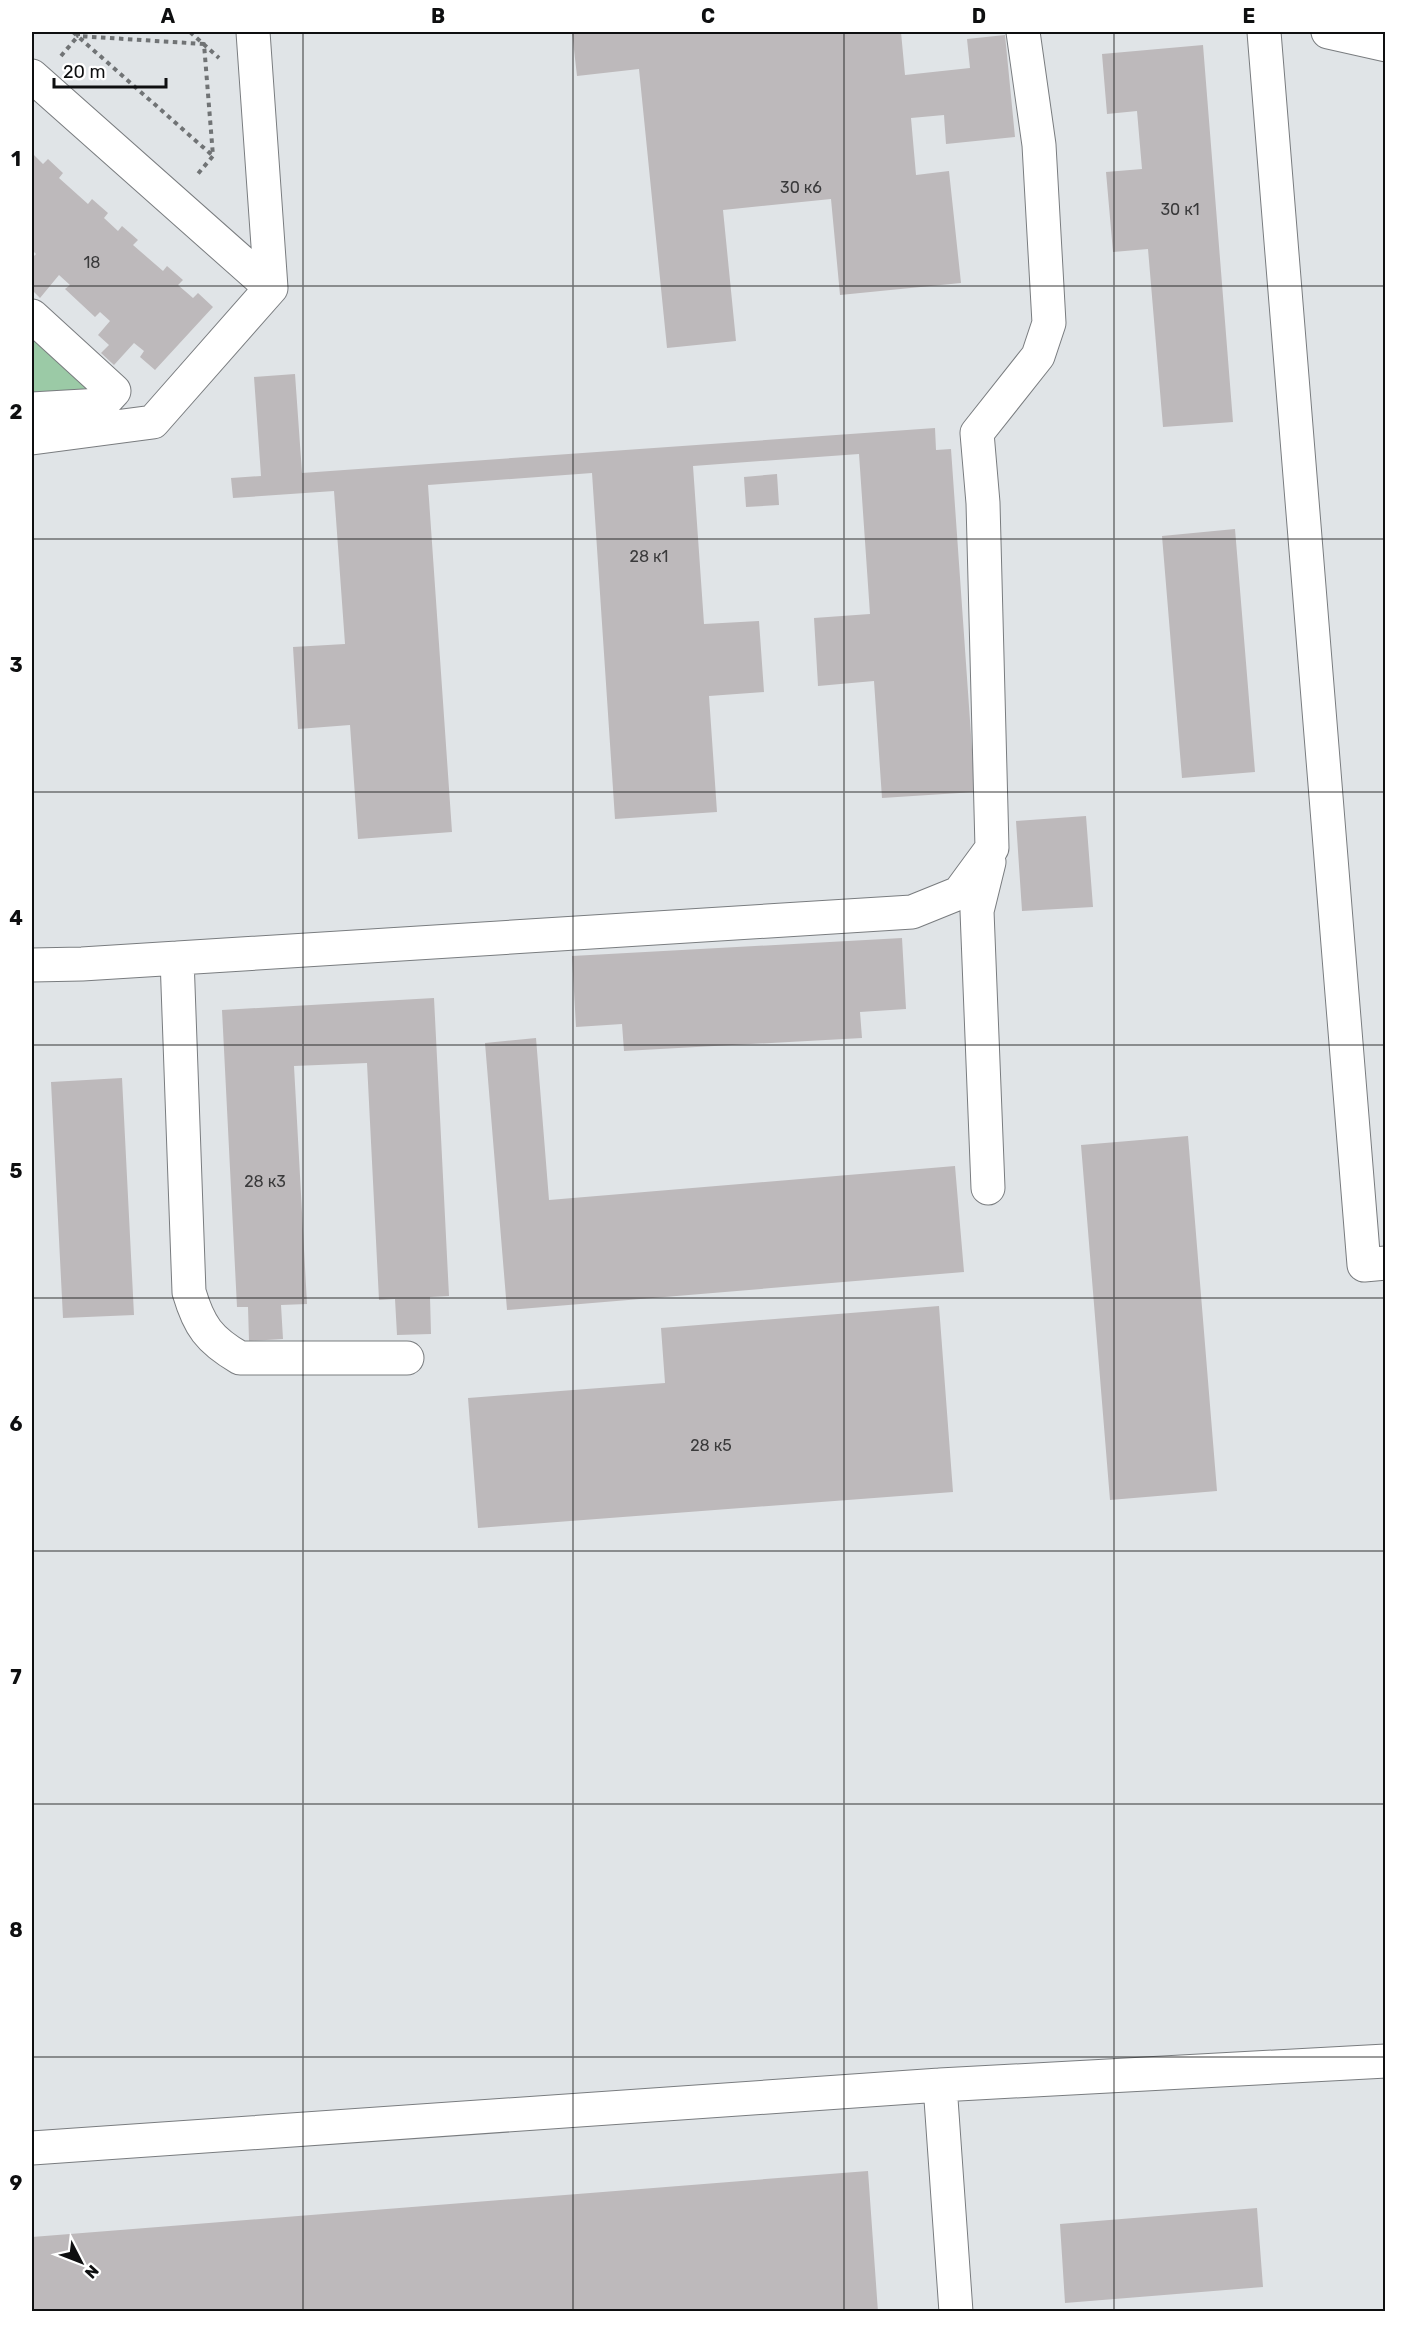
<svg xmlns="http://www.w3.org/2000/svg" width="1417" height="2343" font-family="Rubik,sans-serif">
	<rect width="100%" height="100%" fill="#e0e4e7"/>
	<path fill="#9bcaa6" d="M32,331L98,391L32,395Z"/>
	<path fill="#bdb9bb" d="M572,32H901L905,75L970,68L967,39L1005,35L1015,137L946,144L944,115L911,118L916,175L949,171L961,283L840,295L831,199L723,210L736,341L667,348L639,69L577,76Z
		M1203,45L1233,422L1163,427L1148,249L1113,252L1106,172L1142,169L1137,111L1107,114L1102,54Z
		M32,153L43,164L48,159L63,173L59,178L88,204L92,199L108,213L104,218L118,231L122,226L138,240L133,245L163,271L167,266L183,280L178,285L193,298L198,293L213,307L155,370L140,357L144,351L134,343L114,365L101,353L109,345L98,335L110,321L100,312L95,317L65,289L70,285L59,275L40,298L32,290V280L34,277L32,275V258L36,254L32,250Z
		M295,374L302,473L935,428L936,450L951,449L975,792L882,798L874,681L818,686L814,618L870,614L859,454L693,466L704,624L759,621L764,692L709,696L717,812L615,819L592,473L428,485L452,832L358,839L350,725L298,729L293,647L345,644L334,491L233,498L231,478L261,476L254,377Z
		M777,474L779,505L746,507L744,477Z
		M1235,529L1255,772L1182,778L1162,536Z
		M1086,816L1093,907L1022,911L1016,821Z
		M902,938L906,1009L860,1012L862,1038L624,1051L622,1024L576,1027L572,956Z
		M434,998L449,1296L430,1297L431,1334L397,1335L395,1299L379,1300L367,1063L294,1066L307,1304L281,1305L283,1339L249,1341L248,1307H237L222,1010Z
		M536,1038L549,1200L955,1166L964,1272L507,1310L485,1043Z
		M122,1078L134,1315L63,1318L51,1082Z
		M1188,1136L1217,1491L1110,1500L1081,1145Z
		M939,1306L953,1492L478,1528L468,1398L665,1383L661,1328Z
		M868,2171L878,2312H32V2237Z
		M1257,2208L1263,2287L1065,2303L1060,2224Z"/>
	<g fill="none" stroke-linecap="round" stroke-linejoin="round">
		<defs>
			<path id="minor" d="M253,32L271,288
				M1264,32L1364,1265L1386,1263
				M1328,32L1386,45
				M32,76L271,288L153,422L32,438
				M32,316L114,391L101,405L32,409
				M177,958L189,1292C199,1326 209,1340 240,1358H407
				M32,965L82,964L912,912L959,893L992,848L983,503L977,433L1038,356L1049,323L1039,145L1023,32
				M988,1188L977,911L989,862
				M940,2085L956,2312
				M32,2148L940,2085L1386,2061"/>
		</defs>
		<use href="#minor" stroke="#797c7f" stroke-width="35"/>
		<path stroke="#707375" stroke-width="4" stroke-dasharray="4.5 4.5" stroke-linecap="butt" d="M73,32L213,156
			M78,32V36L204,44L213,156L196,176
			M190,32L219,58
			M61,56L78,36"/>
		<use href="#minor" stroke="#fff" stroke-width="33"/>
	</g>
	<path fill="none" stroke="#0e0f10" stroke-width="1.5" stroke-opacity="0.55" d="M303,32V2312M573,32V2312M844,32V2312M1114,32V2312M32,286H1386M32,539H1386M32,792H1386M32,1045H1386M32,1298H1386M32,1551H1386M32,1804H1386M32,2057H1386"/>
	<g text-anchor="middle" stroke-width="4.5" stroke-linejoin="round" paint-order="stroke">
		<g font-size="16" fill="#3a3a3b">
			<text x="801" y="193">30 к6</text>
			<text x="1180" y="215">30 к1</text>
			<text x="92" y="268">18</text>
			<text x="649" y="562">28 к1</text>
			<text x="265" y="1187">28 к3</text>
			<text x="711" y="1451">28 к5</text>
		</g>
	</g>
	<rect width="1417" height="2343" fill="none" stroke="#ffffff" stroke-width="66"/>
	<g transform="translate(81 2262) rotate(132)" stroke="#ffffff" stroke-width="4.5" paint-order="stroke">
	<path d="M0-4.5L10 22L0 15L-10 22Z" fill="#0e0f10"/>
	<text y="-9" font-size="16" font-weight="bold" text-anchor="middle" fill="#0e0f10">N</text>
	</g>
	<path d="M54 78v9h112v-9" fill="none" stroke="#0e0f10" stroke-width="3"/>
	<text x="63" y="78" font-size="18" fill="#0e0f10" stroke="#ffffff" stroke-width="4.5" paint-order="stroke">20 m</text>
	<rect x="33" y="33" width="1351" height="2277" fill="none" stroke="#0e0f10" stroke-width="2"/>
	<g font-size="20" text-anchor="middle" font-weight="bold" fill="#0e0f10">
		<text x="168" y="23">A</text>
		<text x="438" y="23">B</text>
		<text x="708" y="23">C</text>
		<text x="979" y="23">D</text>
		<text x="1249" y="23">E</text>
		<text x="16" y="166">1</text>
		<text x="16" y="419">2</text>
		<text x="16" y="672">3</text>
		<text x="16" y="925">4</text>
		<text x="16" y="1178">5</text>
		<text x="16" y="1431">6</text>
		<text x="16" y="1684">7</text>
		<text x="16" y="1937">8</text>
		<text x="16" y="2190">9</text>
	</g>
</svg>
